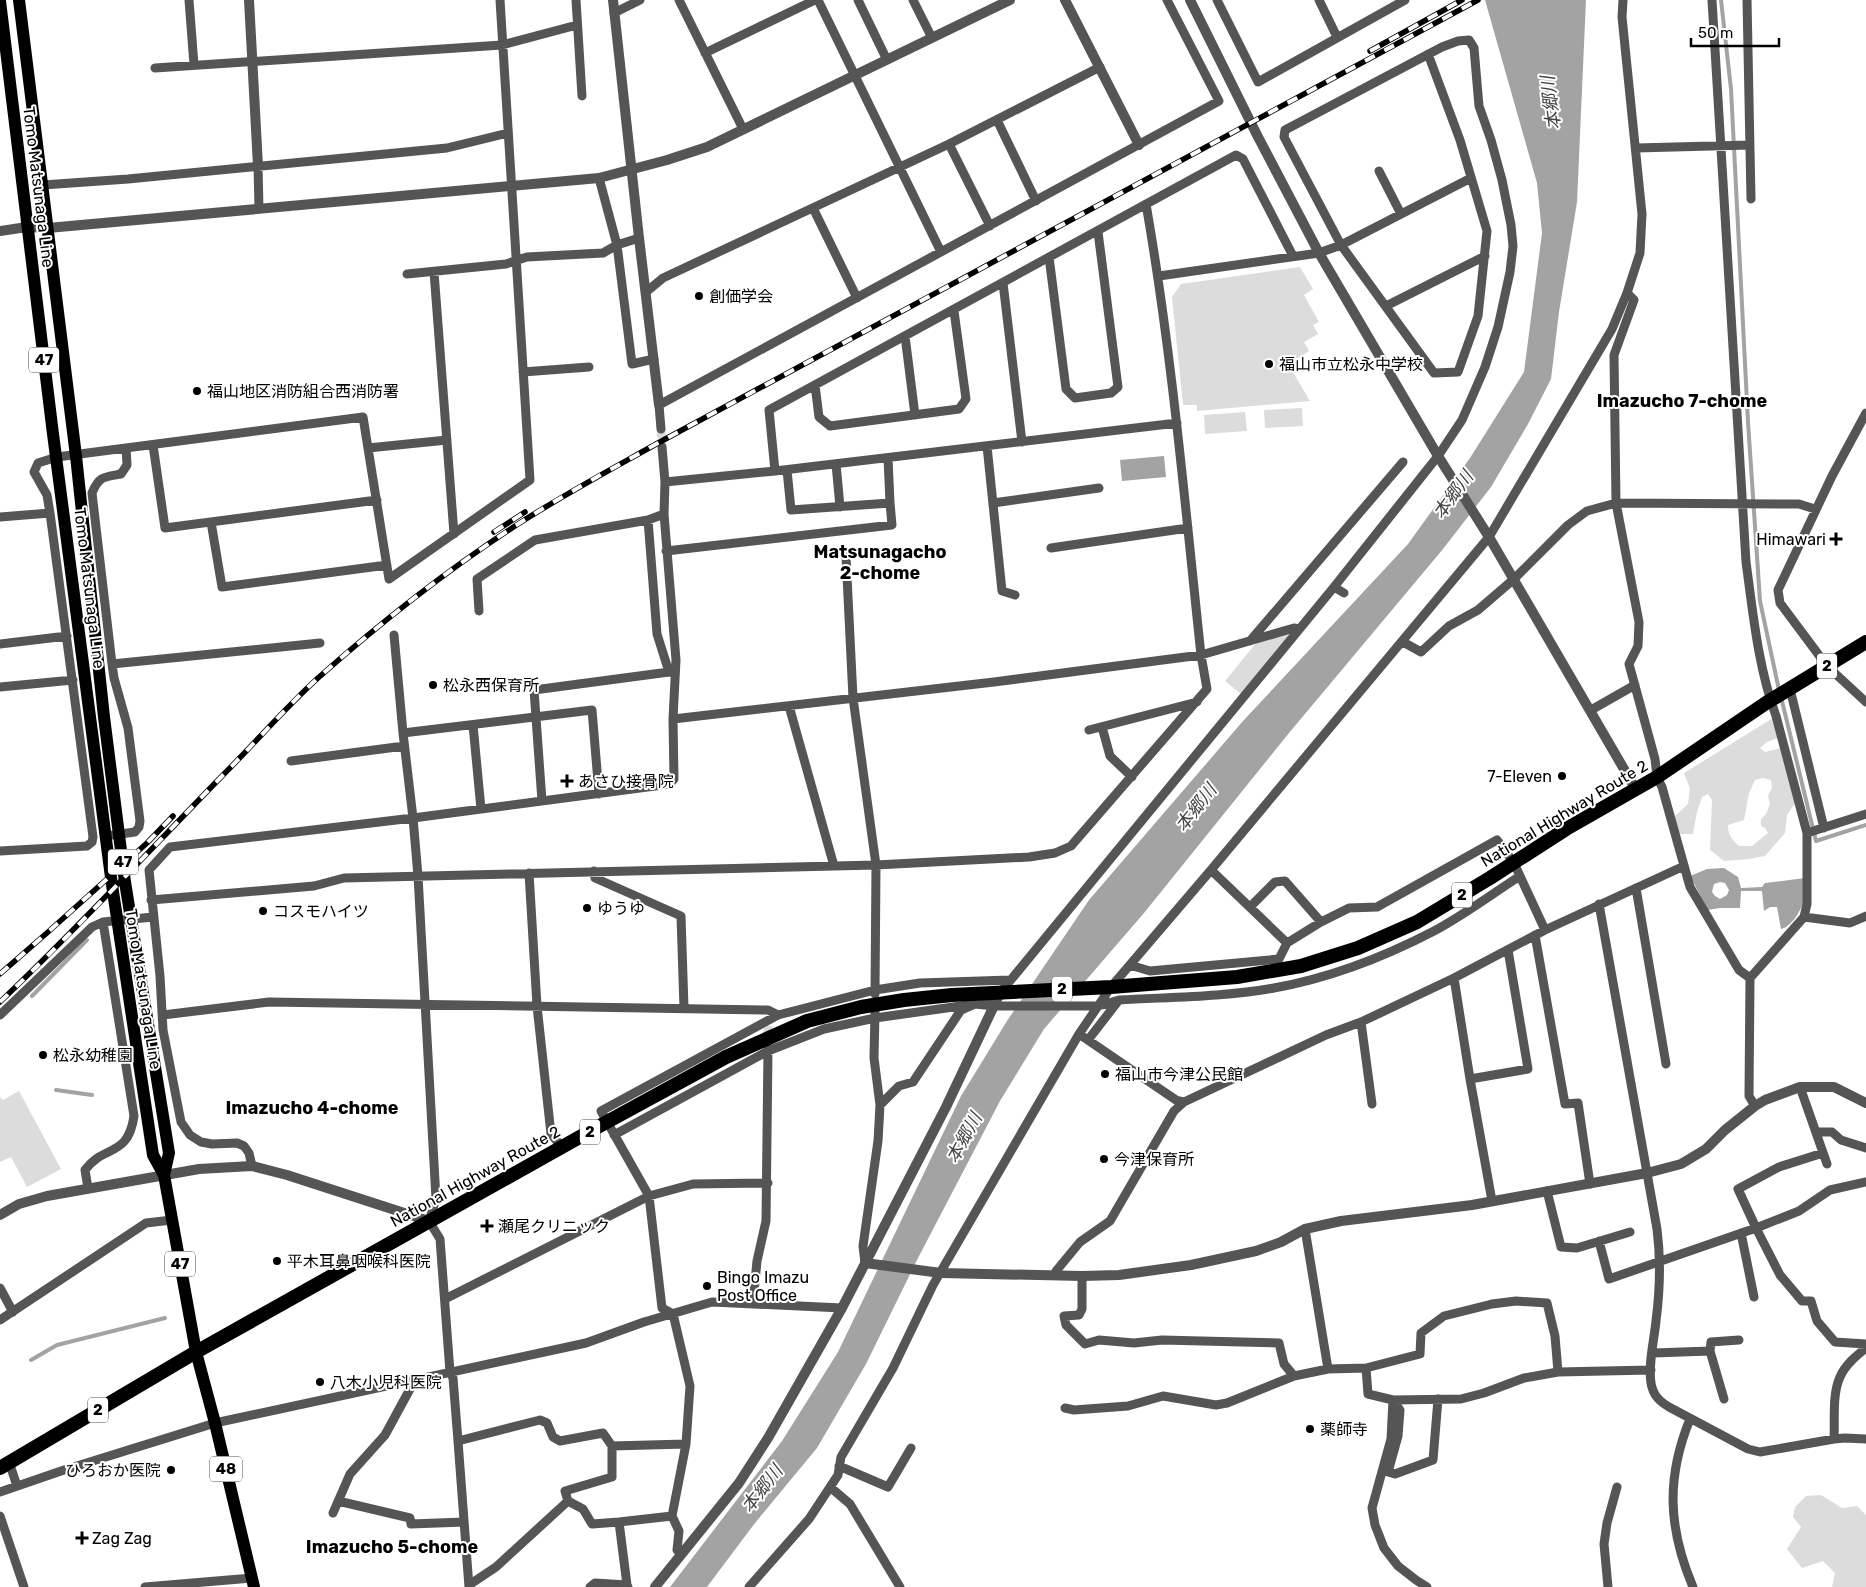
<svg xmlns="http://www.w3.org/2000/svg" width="1866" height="1587" font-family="Rubik,'Noto Sans JP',sans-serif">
	<rect width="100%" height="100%" fill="#fff"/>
	<path fill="#dcdcdc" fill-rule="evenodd" d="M1300,267L1313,289L1304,295L1319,322L1313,325L1318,334L1304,342L1309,351L1288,364L1310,401L1197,411V405H1183L1172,297L1181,284Z
		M1302,408L1303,426L1265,428L1264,410Z
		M1245,412L1247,431L1205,434L1204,415Z
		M1287,633L1290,635L1241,694L1225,681L1256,643Z
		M1773,718L1778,738L1767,742L1760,748L1765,752L1781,748L1796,802L1787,815L1785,833L1765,856L1749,859L1724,861L1710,850L1712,800L1708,794L1702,797L1697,812L1693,834H1678L1674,817L1688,804L1690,789L1684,773ZM1763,778L1771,780L1772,788L1768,796L1770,804L1766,814L1761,819V826L1765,828L1768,833L1752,846H1739C1732,840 1728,835 1728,825L1744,820L1749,793L1755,780Z
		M19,1091L61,1169L27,1187L11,1157L0,1162V1097L3,1100Z
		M1821,1495L1842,1508L1857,1506L1866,1515V1587H1832L1835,1573L1823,1561L1802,1568L1787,1549L1801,1527L1793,1517L1795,1507L1806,1496Z"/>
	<path fill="#a3a3a3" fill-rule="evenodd" d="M1485,0H1586L1577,202L1559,312L1551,379L1528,424L1491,487L1443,549L1289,733L1144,913L1044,1029L1000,1101L918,1258L866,1364L817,1448L755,1523L707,1587H670L782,1441L838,1352L961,1096L1007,1021L1089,900L1243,721L1408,544L1470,458L1524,372L1542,233L1537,183Z
		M1164,456L1166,477L1122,481L1120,460Z
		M1724,868L1738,877L1741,888L1762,887L1765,883L1805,878C1804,886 1805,895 1803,903C1800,912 1791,927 1781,929L1777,907H1770L1764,911L1762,891H1741L1740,908H1720L1708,910L1690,876L1707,869ZM1720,882L1725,883L1729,890L1727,895L1720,899L1715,896L1712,892L1714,884Z"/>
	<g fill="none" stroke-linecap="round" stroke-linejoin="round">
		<path stroke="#a3a3a3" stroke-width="4" d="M1721,0L1731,89L1748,422L1760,601L1779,690
			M1781,697L1816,841L1866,825
			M32,996L87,940
			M56,1090L92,1095
			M31,1360L57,1345L165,1318"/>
		<path stroke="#d9d9d9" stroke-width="9" stroke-dasharray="9 4.5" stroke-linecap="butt" d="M661,429L662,447
			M768,1026V1043"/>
		<path stroke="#555" stroke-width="9" d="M189,0L194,65
			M576,0L582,96
			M679,0L743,129
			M818,0L941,252
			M858,0L887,60
			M913,0L932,38
			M1217,0L1258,82L1405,0
			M1319,0L1337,37
			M1712,0L1746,562C1753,613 1758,667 1776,716L1807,833
			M1747,0L1751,199
			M614,13L640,0
			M705,53L815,0
			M155,68L502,45L577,25
			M997,120L1036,201
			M949,144L990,226
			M1636,148L1750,145
			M258,166L259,209
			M1379,171L1401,214
			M599,178L617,245L632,364L654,359
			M43,185L128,179L447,148L508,133
			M813,208L857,298
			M1049,257L1066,389L1075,398L1111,393L1118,387L1098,232
			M434,272L454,534
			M407,274L506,264L527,257L603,253L617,245L639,238
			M1159,276L1319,253L1341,245L1471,178
			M1003,283L1022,442
			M646,292L663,278L949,144L1100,67
			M1627,293L1634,300L1614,355L1616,503L1639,622L1638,646L1629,664L1655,759L1657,777L1662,787L1690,887L1739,970L1750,978
			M1386,306L1485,256
			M905,336L915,415
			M523,372L589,367
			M815,385L819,417L830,426L959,409L966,399L954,311
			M1866,413L1832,476L1778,590L1780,603L1827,666L1866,702
			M661,429L659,405L1219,101L1167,0
			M153,445L165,528L377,500
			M987,446L1002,591L1015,595
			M368,448L447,440
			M836,464L840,507
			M787,470L791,510L890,503L888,458
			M775,471L769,410L1236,155L1243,159L1293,256
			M665,482L775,471L1177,423
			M993,503L1099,488
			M0,517L50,513
			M648,520L657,634L669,672
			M211,522L222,587L387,565
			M1051,548L1188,528
			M666,551L892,525L890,503
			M846,556L853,698L876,865L875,994
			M1334,587L1344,593
			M479,611L477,579L535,540L648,520L664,514
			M394,635L403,733L413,818L670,784L674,779L673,719L676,660L664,514L665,482L662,447
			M1250,641L1403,462
			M1403,642L1421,652L1449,626L1478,610L1514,579L1568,525L1587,511L1616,503L1799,504L1815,509
			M0,644L67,636
			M112,664L320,643
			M0,687L73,680
			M1790,689L1824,828
			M789,706L834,866
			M1591,710L1635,685
			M673,719L994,682L1201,655L1294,628L1299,629
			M473,725L481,809
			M1102,727L1110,756L1132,777
			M1089,730L1197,702
			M403,733L592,710L599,794
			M291,761L404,746
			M542,801L534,690L669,672L675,673
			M113,835L135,832L139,827L140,821L128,728L114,678L112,664L92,493C99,476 104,477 121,474L127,465L126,448
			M0,851L87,846L92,842L93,837L50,513L47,495L34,472L38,463L57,457L363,417L389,579L530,480L500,0
			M1211,870L1287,943
			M594,871L595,878L681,916L684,1008
			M529,873L537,1006L551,1134L562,1147
			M1636,888L1666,1064
			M151,900L314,886L344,878L876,865L1029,857L1055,853L1071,846L1207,689L1201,655C1185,505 1172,353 1146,204
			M1599,904L1657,1229C1661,1260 1660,1290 1656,1321C1654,1341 1648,1364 1651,1383C1653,1395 1659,1401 1669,1407L1748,1449L1760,1452L1834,1439L1845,1438L1866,1439
			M1250,907L1275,882L1285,881L1321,922
			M1804,917L1850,923L1866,916
			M103,922L153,917
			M1535,935L1565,1104L1578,1103L1590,1184
			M1130,965L1150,971L1279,959L1287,943L1321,922L1349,908L1377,907L1497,840L1514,863L1545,930
			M1454,978L1470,1079L1492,1201
			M0,1015L92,927L103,922L134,1116C128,1158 104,1144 85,1170L88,1188
			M163,1015L269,1002L768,1010L778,1015
			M1361,1022L1372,1104
			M1079,1034L1176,1100L1184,1102L1326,1035L1361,1022L1454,978L1545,930L1684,866
			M1088,1040L1119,1000C1171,997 1224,997 1274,988C1330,978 1384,957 1434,931C1464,915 1492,894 1520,876
			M1470,1079L1528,1069L1508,950
			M1800,1087L1827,1164
			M880,1105L899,1086L913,1082L961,1010L1000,993L1334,587L1438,456L1462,420L1485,367L1498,327L1510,272L1513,246L1511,225L1502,180L1491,140L1479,106L1474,48L1469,40L1458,41L1442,47L1285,130L1284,137L1341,245L1434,373L1458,372L1478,316L1487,231L1460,140L1428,54
			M1755,1106L1749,1096L1750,978L1804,917L1807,904V833L1866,814
			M1816,1132H1832L1841,1140L1866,1148
			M614,1135L768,1051L824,1029L875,1018L975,1004L994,1006H1098L1119,1000
			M252,1166L249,1153L244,1146L237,1143L212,1144L201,1142L190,1135L181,1122L163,1030L160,976L149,870L170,847L413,818L418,876L436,1199L429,1221L440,1239L450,1372L453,1378L458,1441
			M1547,1191L1561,1247L1577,1248L1630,1232
			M1305,1229L1328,1369
			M1741,1233L1754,1297
			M1599,1241L1609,1279L1756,1228L1738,1189L1779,1167L1823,1153
			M865,1263L863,1246L878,1141L880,1105L874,1058L875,1012
			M1056,1275V1271L1080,1242L1110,1221L1174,1111L1184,1102
			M1082,1276V1309L1079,1315L1064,1316L1066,1325L1085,1344L1099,1340L1134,1343L1162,1340L1279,1343L1284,1364L1294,1376
			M0,1288L13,1312
			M445,1299L649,1196L693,1184L768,1183
			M753,1303L757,1261L766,1221L768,1048
			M0,1320L146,1223L172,1220
			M1710,1351L1724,1399
			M1653,1353L1710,1351L1711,1342L1739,1340
			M1366,1368L1420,1354L1421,1333L1444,1316L1492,1304L1516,1301L1547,1303L1555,1336L1558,1372
			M1065,1408L1074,1410L1128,1406L1163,1396L1216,1405L1227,1403L1294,1376L1328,1369L1366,1368L1368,1394L1393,1400L1461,1399L1484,1393L1524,1378L1558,1372L1651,1370
			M1690,1419C1666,1478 1668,1528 1693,1587
			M1834,1439C1835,1420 1832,1394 1840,1377C1845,1365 1856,1356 1866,1348V1344L1835,1342L1817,1321L1811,1301H1802L1780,1275L1756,1228L1799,1211L1830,1190L1866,1182
			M9,1462L17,1486
			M839,1466L888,1487L911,1448
			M830,1487L850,1504L900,1587
			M0,1492L64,1470L215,1423L586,1343L644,1322L712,1302L842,1308
			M338,1501L410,1518L411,1524L464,1522
			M333,1513L350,1474L385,1435L410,1389L408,1381
			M0,1516L24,1587
			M619,1522L592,1524L583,1509L568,1501L565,1491L612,1477V1446L686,1444
			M681,1555L677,1550L679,1531L672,1516L686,1444L690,1386L673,1314L662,1308L649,1196L601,1111L778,1015L875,990L920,983L1010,980
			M469,1585L496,1567L568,1501
			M627,1585L619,1522L672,1516
			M145,1587L252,1578
			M469,1587L458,1441L540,1420L547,1423L553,1437L560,1441L603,1433L612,1446
			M590,1587L595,1583L627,1585L628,1587
			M749,1587L809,1519L838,1475L841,1457L893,1368L933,1285L1079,1034L1111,987L1211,870L1489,537L1612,329L1627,293L1640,253L1642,214L1622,17L1623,0
			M1427,1587L1416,1580L1398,1566L1384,1548L1375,1525L1372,1508L1391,1439L1393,1400L1400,1410L1398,1436L1388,1472L1395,1474L1433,1460L1438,1399
			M1608,1587L1604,1544L1607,1523L1617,1487"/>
		<path stroke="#555" stroke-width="10" d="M249,0L258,166
			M613,0L639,238L659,405
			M1065,0L1139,145
			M1190,0L1257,135L1319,253L1438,456L1489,537L1635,788
			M0,231L27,227L48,228L599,178L667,160L707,147L1010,0
			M0,1215L19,1204L47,1196L199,1169L252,1166L287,1175L429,1221
			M865,1263L941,1273L1082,1276L1119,1275L1191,1265L1256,1251L1281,1242L1305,1229L1341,1221L1472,1205L1647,1173L1681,1164L1706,1149L1725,1130L1755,1106L1765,1100L1800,1087H1834L1866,1103
			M655,1587L739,1483L768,1438L842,1308L946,1107L1000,993"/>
		<path stroke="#000" stroke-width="12" d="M19,0L76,456L104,717L125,882L169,1153L164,1175
			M0,1L53,434L112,885L153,1155L164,1175L196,1352L215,1423L254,1587"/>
		<path stroke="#000" stroke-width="14" d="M0,1468L196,1352L594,1129L726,1057L807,1021L861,1007L904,1000L952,995L1111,987L1237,977L1301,966L1358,948L1417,922L1490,878L1566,829L1657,777L1766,703L1866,642"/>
		<defs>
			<path id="rail" d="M1370,51L1462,0
				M494,532L525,512
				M0,974L48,932L147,843L173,816
				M0,1002C77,929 149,851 223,775C255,743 285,708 318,678C380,623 446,571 515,526C561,496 610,470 658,443L1478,0"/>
		</defs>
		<use href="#rail" stroke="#000" stroke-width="5.5"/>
		<use href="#rail" stroke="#fff" stroke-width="4" stroke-dasharray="11" stroke-linecap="butt"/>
	</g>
	<g fill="#000" stroke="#fff" stroke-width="2">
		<circle cx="699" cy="296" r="5"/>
		<circle cx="1269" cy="364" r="5"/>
		<circle cx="197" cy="391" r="5"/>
		<path d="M1833.5 531.5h5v5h5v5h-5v5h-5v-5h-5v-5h5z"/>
		<circle cx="433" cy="685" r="5"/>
		<circle cx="1562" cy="776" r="5"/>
		<path d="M564.5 773.5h5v5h5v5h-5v5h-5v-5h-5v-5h5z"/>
		<circle cx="587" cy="908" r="5"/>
		<circle cx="263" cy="911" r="5"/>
		<circle cx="43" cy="1055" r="5"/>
		<circle cx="1105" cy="1074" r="5"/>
		<circle cx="1104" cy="1159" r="5"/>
		<path d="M484.5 1218.5h5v5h5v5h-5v5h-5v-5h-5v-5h5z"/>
		<circle cx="277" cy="1261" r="5"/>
		<circle cx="707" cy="1286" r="5"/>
		<circle cx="320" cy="1382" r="5"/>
		<circle cx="1310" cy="1429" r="5"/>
		<circle cx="171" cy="1470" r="5"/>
		<path d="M79.5 1530.5h5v5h5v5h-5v5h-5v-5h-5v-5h5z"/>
	</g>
	<g text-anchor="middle" stroke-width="4" stroke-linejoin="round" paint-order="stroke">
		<g fill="#fff" stroke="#4c4c4c" stroke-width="1">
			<rect x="29" y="347.5" width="30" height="25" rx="4"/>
			<rect x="1817" y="653.5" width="20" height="25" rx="4"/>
			<rect x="108" y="849.5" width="30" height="25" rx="4"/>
			<rect x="1452" y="882.5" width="20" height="25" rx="4"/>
			<rect x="1052" y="976.5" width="20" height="25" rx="4"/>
			<rect x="580" y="1119.5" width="20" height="25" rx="4"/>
			<rect x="165" y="1251.5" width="30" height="25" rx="4"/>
			<rect x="88" y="1397.5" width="20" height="25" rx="4"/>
			<rect x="210" y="1456.5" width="32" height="25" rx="4"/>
		</g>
		<g font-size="15" font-weight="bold" fill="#000">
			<text x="44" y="365">47</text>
			<text x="1827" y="671">2</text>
			<text x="123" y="867">47</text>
			<text x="1462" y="900">2</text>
			<text x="1062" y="994">2</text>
			<text x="590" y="1137">2</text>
			<text x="180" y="1269">47</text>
			<text x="98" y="1415">2</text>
			<text x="226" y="1474">48</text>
		</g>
		<g font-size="16" fill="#000" stroke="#fff">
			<text transform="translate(39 187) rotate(83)" y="6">Tomo Matsunaga Line</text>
			<text transform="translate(90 588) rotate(83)" y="6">Tomo Matsunaga Line</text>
			<text transform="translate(1564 813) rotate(-31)" y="6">National Highway Route 2</text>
			<text transform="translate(144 989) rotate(81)" y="6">Tomo Matsunaga Line</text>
			<text transform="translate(475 1176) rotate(-29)" y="6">National Highway Route 2</text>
		</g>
		<g font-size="16" fill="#000" stroke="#fff" text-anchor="start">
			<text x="709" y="302">創価学会</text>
			<text x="1279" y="370">福山市立松永中学校</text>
			<text x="207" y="397">福山地区消防組合西消防署</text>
			<text x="1826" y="545" text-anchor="end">Himawari</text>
			<text x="443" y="691">松永西保育所</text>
			<text x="1552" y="782" text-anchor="end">7-Eleven</text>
			<text x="578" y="787">あさひ接骨院</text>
			<text x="597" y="914">ゆうゆ</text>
			<text x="273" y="917">コスモハイツ</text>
			<text x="53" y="1061">松永幼稚園</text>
			<text x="1115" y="1080">福山市今津公民館</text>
			<text x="1114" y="1165">今津保育所</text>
			<text x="498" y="1232">瀬尾クリニック</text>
			<text x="287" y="1267">平木耳鼻咽喉科医院</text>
			<text x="717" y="1283">Bingo Imazu<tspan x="717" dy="18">Post Office</tspan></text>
			<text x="330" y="1388">八木小児科医院</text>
			<text x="1320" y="1435">薬師寺</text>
			<text x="161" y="1476" text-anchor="end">ひろおか医院</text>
			<text x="92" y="1544">Zag Zag</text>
		</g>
		<g font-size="18" font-style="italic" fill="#444" stroke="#fff">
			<text transform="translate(1551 103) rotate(-97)" y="6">本郷川</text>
			<text transform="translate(1453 495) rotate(-54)" y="6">本郷川</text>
			<text transform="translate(1196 808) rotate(-52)" y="6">本郷川</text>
			<text transform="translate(964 1138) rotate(-61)" y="6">本郷川</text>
			<text transform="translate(762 1489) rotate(-52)" y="6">本郷川</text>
		</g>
		<g font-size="18" font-weight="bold" fill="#000" stroke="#fff">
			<text x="1682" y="407">Imazucho 7-chome</text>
			<text x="880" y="558">Matsunagacho<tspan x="880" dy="21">2-chome</tspan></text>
			<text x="312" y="1114">Imazucho 4-chome</text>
			<text x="392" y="1553">Imazucho 5-chome</text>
		</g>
	</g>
	<path d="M1691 38v8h88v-8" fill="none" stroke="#000000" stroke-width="2.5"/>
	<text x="1698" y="38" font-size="15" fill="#000000" stroke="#ffffff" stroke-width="4" paint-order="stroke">50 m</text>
</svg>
